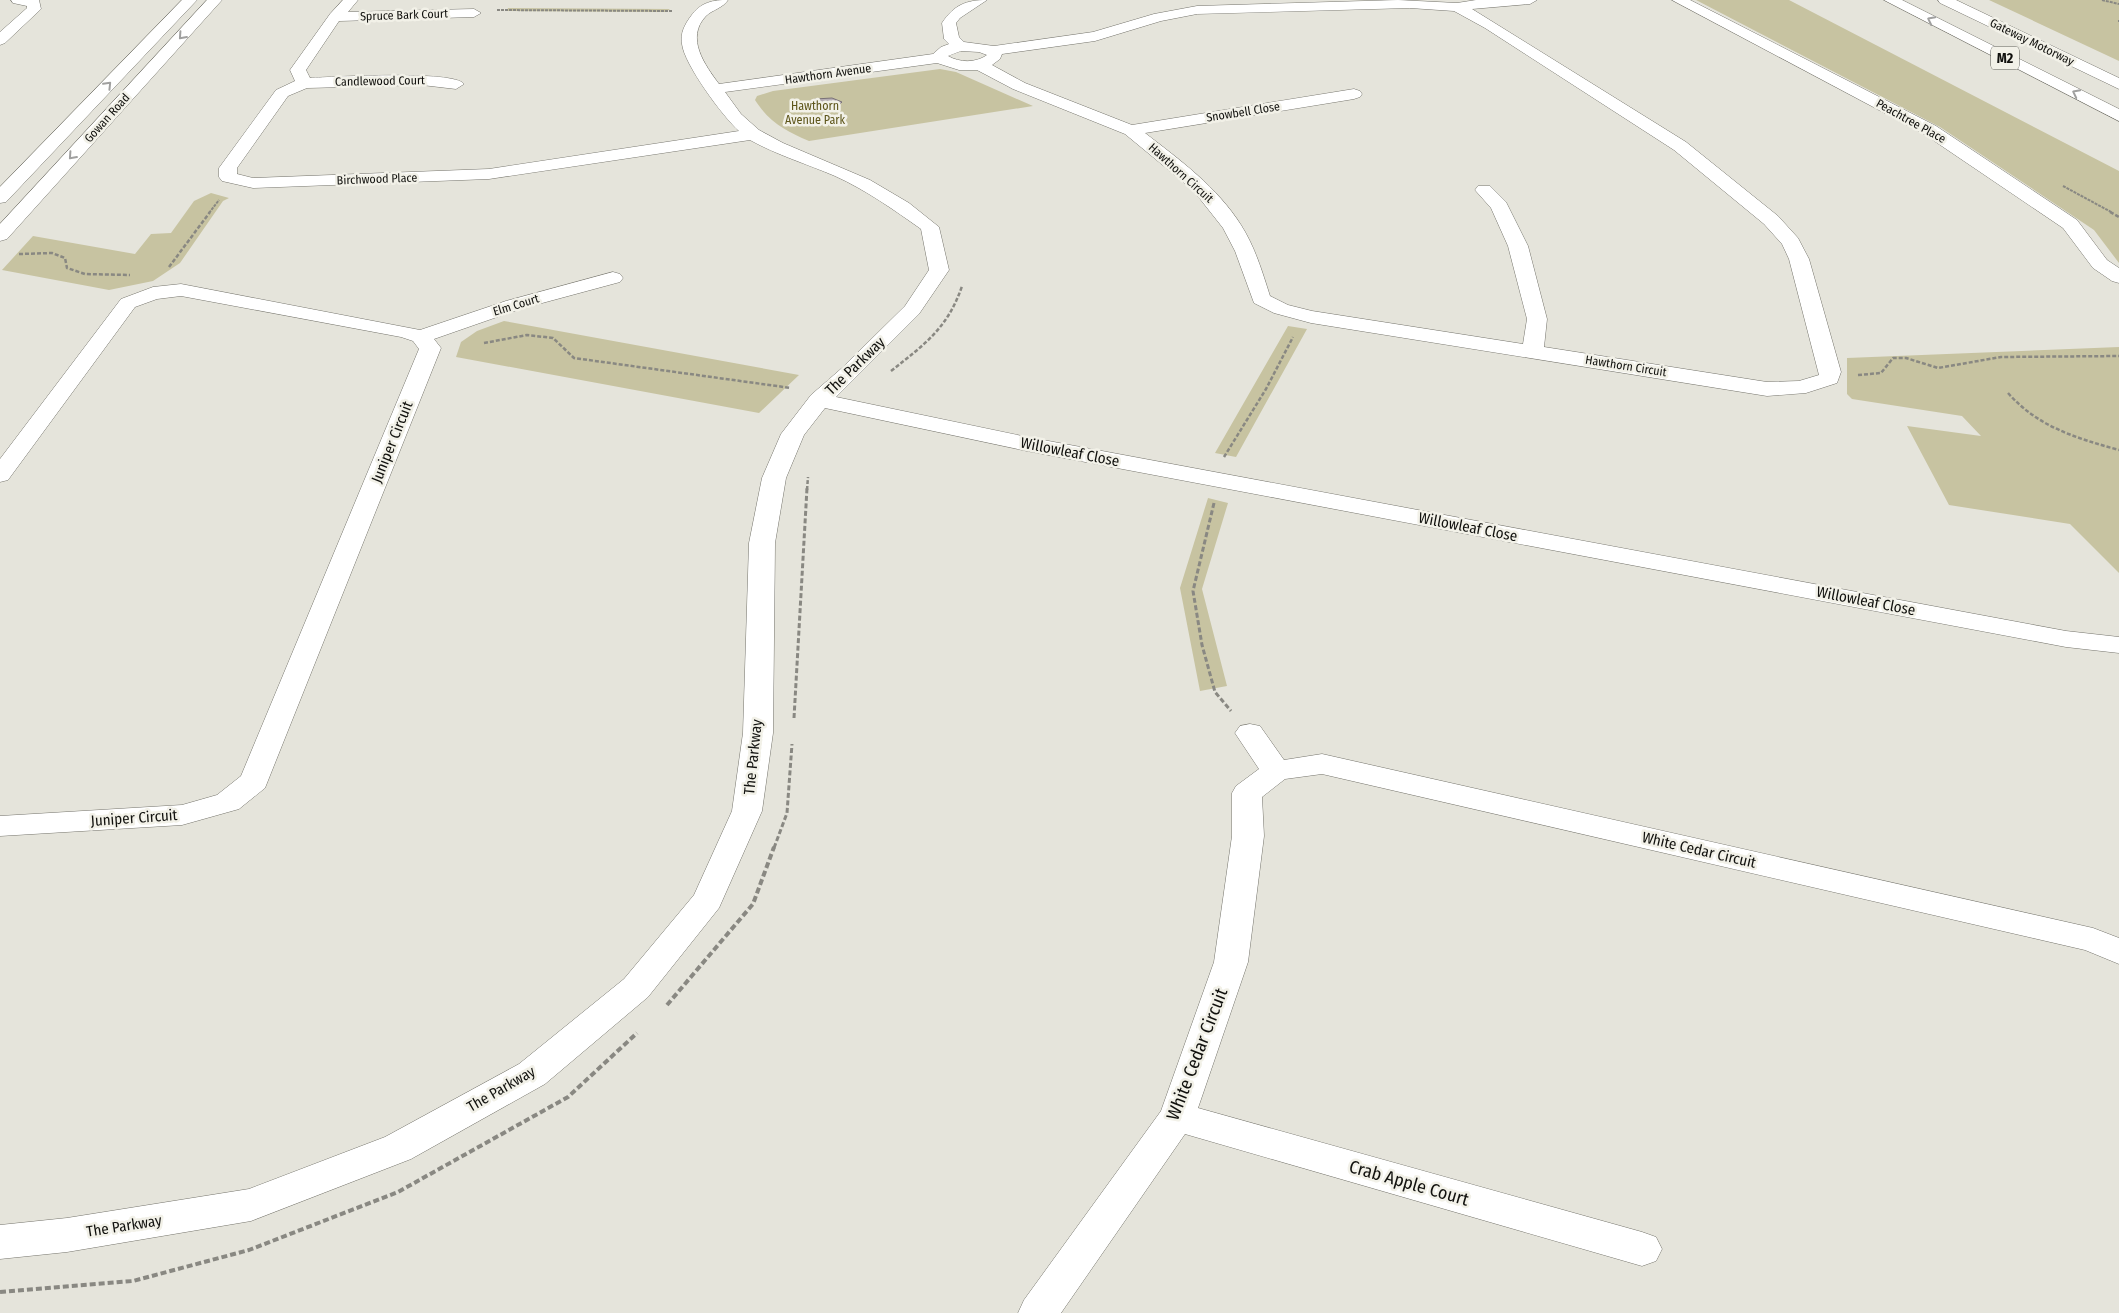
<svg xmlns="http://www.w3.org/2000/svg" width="2119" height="1313" font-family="'Fira Sans Condensed',sans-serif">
	<rect width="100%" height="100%" fill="#e5e4db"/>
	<path fill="#c7c3a1" d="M1696,0H1789L2119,171V263L2094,230L1940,127Z
		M1989,0H2119V61Z
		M508,8L670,9L666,12L507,11Z
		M940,69L956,72L1033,106L809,141C786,131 769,122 755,100L757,96L773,91Z
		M211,193L229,198L223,201L180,263L153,281L109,290L2,270L33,236L135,254L151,234L171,233L194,201Z
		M504,321L799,375L759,413L456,357L461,342L477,331Z
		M1288,326L1307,329L1236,457L1215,453Z
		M2119,347V573L2070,524L1949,505L1907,426L1981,436L1962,416L1852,399L1847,394V358Z
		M1208,498L1228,503L1202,589L1227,686L1200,691L1180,588Z"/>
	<path fill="#b5adb3" stroke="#797177" d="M832,98L842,102L836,108L818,110L808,105L815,99Z"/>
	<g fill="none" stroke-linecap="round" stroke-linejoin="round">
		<defs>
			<path id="street" d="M11,0H39L41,9L5,43L0,45V32L27,8V6L13,3Z
				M343,0H358L348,12L474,9L481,13L474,17L339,21L306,70L310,78C332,77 454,70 464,84L456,89L422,85L307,88L288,96L237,168V174L253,178L489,169L739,131C723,117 684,64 682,44C680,33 685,24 691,16C701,2 713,0 728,0C723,8 712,10 706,16C685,38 705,65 719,84L933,54L941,47L949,44L944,39L942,23C954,5 966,0 987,0L960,18L956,23L959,37L964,42L994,46L1093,32L1154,14L1197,6L1398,0L1457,3L1476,0H1537L1530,4L1472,9L1686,142L1778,216L1798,238L1809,259L1841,372L1837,383L1806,393L1767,396L1311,323L1274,313L1254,303L1235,251L1223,228L1193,190L1125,134L1013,89L977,70H959L937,63L725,92L741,114L759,130L783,143L870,180L909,203L939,227L949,270L919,314L836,397L1027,437L2066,631L2119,637V653L2066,647L1027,451L825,408L804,435L786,478L775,543L773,733L762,811L719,908L648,997L545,1084L411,1159L251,1221L67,1252L0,1259V1225L67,1218L249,1189L385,1137L519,1064L624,979L694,895L732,811L743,733L749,543L762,478L781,434L811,395L842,368L905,306L929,270L921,229C894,210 866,190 835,176C807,164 777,155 750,140L489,179L253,188L222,181L219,177V168L276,90L295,81L290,70L330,14ZM1410,8L1454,11L1485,28L1674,150L1764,224L1782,244L1789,259L1819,375L1799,381L1767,382L1544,347L1547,319L1528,246L1506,202L1490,186H1478L1475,190L1491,208L1508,246L1527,319L1523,344L1312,311L1288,305L1270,296C1262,271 1255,247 1241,225C1217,187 1180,160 1145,133L1354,99L1360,97L1362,94L1360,91L1354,89L1132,125L1025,83L992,65L1000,59L1002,54L1095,41L1161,21L1197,14ZM961,51L979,52L987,55C976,63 960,63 948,56Z
				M1672,0H1690L1936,126L2077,220L2107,260L2119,268V283L2112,281L2093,268L2063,228L1924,134Z
				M613,272L620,274L623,278L620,282L520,309L434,339L441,348L265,788L239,809L182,825L0,836V816L182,805L217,795L241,776L419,349L413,341L401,337L181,296L157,299L135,307L8,480L0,482V459L121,299L153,287L181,284L420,330L506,301Z
				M1250,724L1260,726L1284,760L1322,754L2093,928L2119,938V964L2085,950L1322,774L1285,779L1262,797L1264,836L1248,962L1198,1108L1642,1232L1656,1237L1662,1249L1656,1261L1642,1266L1185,1134L1061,1313H1018L1024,1300L1161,1111L1214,962L1232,836V793L1236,786L1259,769L1235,733L1240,726Z"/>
			<path id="secondary" d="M182,0H197L6,202L0,203V187Z
				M207,0H222L7,239L0,241V224Z"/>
			<path id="highway" d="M1884,0H1902L2119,109V121Z
				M1938,0H1956L2119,78V89L1940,3Z"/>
		</defs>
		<use href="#street" stroke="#75746c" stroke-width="1"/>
		<use href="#secondary" stroke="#75746c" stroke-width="1"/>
		<use href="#highway" stroke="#75746c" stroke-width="1"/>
		<path stroke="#898882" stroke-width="2" stroke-dasharray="3 1" stroke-linecap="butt" d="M2102,0L2119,4
			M497,10L673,11
			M2119,20V22
			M2063,186L2113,213
			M209,213L219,200"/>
		<path stroke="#898882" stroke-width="2.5" stroke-dasharray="4 2" stroke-linecap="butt" d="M2110,212L2119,217
			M19,254L52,253L65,258L67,268L85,274L130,275
			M169,267L210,212
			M484,343L527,335L553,338L574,358L791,388
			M891,371C924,345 948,328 962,286
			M1858,375L1881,373L1893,358H1906L1938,368L2001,357L2119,356
			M2008,393C2038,427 2076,438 2119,450
			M1224,457L1266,389L1293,337
			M807,490L808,477"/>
		<path stroke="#898882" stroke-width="3" stroke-dasharray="5 2.5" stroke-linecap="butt" d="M1214,503L1193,591L1202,645L1215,692L1231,711
			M794,718L807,488
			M774,848L787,813L792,744"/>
		<path stroke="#898882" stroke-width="4" stroke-dasharray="6 3" stroke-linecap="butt" d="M667,1005L753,904L774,847
			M0,1292L133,1281L249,1250L398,1192L568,1097L637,1033"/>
		<use href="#street" fill="#fff" fill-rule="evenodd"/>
		<use href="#secondary" fill="#fff" fill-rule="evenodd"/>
		<use href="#highway" fill="#fff" fill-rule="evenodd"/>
	</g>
	<defs><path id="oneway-chevron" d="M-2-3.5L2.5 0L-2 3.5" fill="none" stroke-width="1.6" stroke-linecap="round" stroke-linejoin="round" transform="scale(1.25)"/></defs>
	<g stroke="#a0a09f">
		<use href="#oneway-chevron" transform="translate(1931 20) rotate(-153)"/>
		<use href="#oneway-chevron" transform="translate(182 36) rotate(132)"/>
		<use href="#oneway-chevron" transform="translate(108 85) rotate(-46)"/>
		<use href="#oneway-chevron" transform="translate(2076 93) rotate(-153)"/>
		<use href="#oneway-chevron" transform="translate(72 156) rotate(132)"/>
	</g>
	<g text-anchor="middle" stroke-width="5" stroke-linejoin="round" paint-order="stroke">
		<g font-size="12" fill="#11110e" stroke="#f2f1e8">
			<text transform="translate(404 15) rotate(-2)" y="4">Spruce Bark Court</text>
			<text transform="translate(2032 42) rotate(26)" y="4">Gateway Motorway</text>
			<text transform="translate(828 74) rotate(-8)" y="4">Hawthorn Avenue</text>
			<text transform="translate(380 81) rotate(-1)" y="4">Candlewood Court</text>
			<text transform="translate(1243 112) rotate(-9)" y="4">Snowbell Close</text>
			<text transform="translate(107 118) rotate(-48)" y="4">Gowan Road</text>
			<text transform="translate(1911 121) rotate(29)" y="4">Peachtree Place</text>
			<text transform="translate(1181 173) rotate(42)" y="4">Hawthorn Circuit</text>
			<text transform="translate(377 179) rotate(-2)" y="4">Birchwood Place</text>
			<text transform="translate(516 305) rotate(-17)" y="4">Elm Court</text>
			<text transform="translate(1626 366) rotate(9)" y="4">Hawthorn Circuit</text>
		</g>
		<g font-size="12" fill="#5d551a" stroke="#f2f1e8">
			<text x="815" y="110">Hawthorn<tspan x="815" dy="14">Avenue Park</tspan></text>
		</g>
		<rect fill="#f2f1e8" stroke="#54544f" stroke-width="1" x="1991" y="46.5" width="28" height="23" rx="4"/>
		<g font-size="14" font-weight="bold" fill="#11110e">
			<text x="2005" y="63">M2</text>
		</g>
		<g font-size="15" fill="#11110e" stroke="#f2f1e8">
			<text transform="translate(855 366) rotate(-44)" y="5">The Parkway</text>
			<text transform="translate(392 442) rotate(-68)" y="5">Juniper Circuit</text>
			<text transform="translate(1070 452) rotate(11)" y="5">Willowleaf Close</text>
			<text transform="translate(1468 527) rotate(11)" y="5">Willowleaf Close</text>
			<text transform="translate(1866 601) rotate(11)" y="5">Willowleaf Close</text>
			<text transform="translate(753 757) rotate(-84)" y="5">The Parkway</text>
			<text transform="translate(134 818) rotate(-4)" y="5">Juniper Circuit</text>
			<text transform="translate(1699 850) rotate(13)" y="5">White Cedar Circuit</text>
			<text transform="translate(501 1089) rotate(-30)" y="5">The Parkway</text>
			<text transform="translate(124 1226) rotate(-9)" y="5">The Parkway</text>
		</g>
		<g font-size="18" fill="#11110e" stroke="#f2f1e8">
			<text transform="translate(1197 1054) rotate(-69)" y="6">White Cedar Circuit</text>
			<text transform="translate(1409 1183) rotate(16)" y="6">Crab Apple Court</text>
		</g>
	</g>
</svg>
